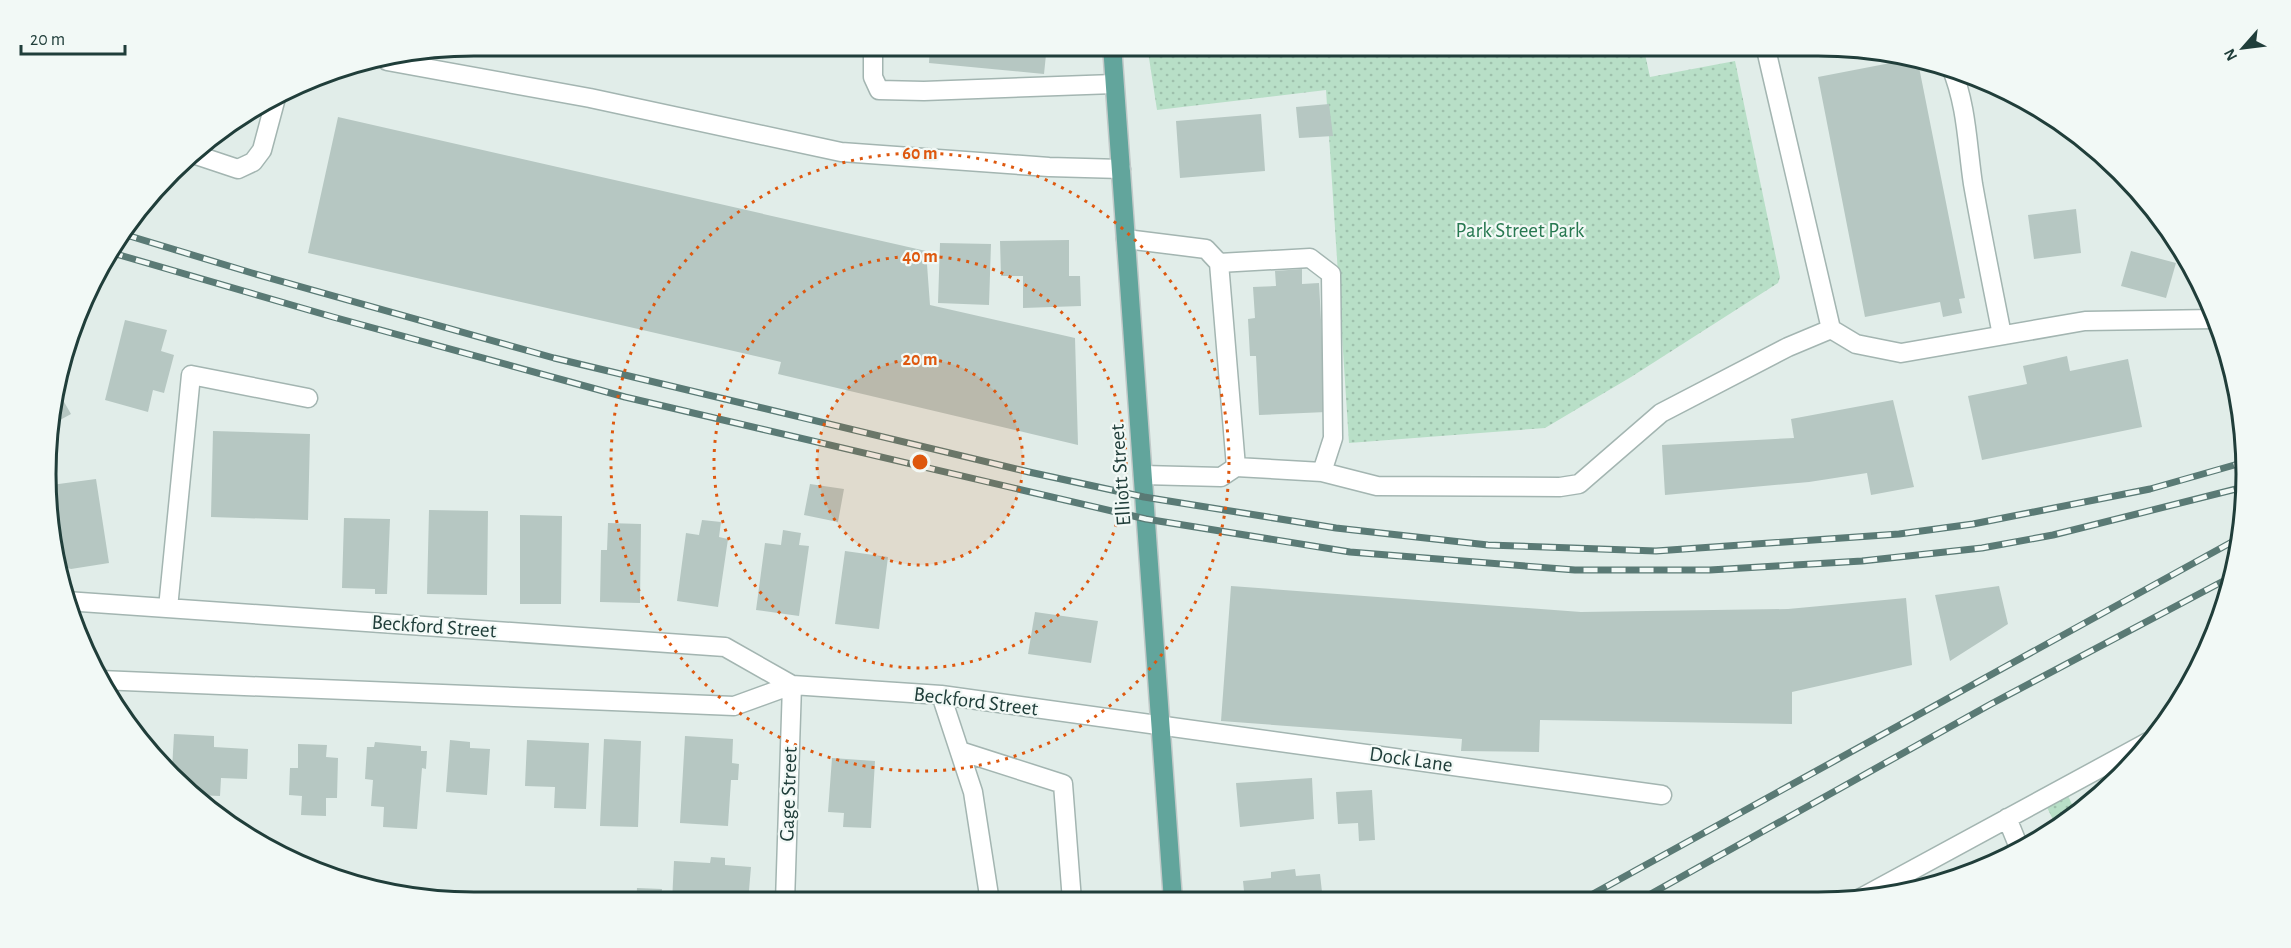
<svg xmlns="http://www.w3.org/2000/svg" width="2291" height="948" font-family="'Alegreya Sans',sans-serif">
	<defs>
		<pattern id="park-dots" width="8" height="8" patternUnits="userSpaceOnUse" patternTransform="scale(1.5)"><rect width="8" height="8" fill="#b8dfc7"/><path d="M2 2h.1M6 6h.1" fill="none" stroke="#9ec0ac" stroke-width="1.8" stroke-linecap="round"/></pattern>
	</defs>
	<rect width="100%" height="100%" fill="#e1ede9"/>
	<path fill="url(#park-dots)" d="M1147,45H1643L1650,77L1735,61L1780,277L1778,283L1631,377L1545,428L1349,443L1326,90L1157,110Z
		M2064,787L2076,813L2056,826L2043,799Z"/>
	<path fill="#b6c7c2" d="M930,45H1047L1044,74L929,63Z
		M1654,45H1699V46L1656,55Z
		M1906,60L1918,62L1965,298L1959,299L1962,313L1943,317L1940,302L1865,317L1818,77Z
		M1329,104L1333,136L1299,138L1296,107Z
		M1261,114L1265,171L1180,178L1176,121Z
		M338,117L926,251L930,305L1075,338L1078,445L778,374L781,362L308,253Z
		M2076,209L2081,253L2034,259L2028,215Z
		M1069,240V276H1080L1081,306L1023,308V276H1001L1000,241Z
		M940,243L991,244L989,305L938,303Z
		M2131,251L2176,263L2166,298L2121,286Z
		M1302,269V284L1319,283L1326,412L1259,415L1256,356H1250L1248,319L1255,318L1253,287L1276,286L1275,271Z
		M125,320L167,330L161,351L174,355L164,393L153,390L148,412L105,400Z
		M2067,356L2070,371L2128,359L2142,427L1982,460L1968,396L2027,384L2023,366Z
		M56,388L71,414L49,426V418Z
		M1893,400L1914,487L1871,495L1867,473L1809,482L1665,495L1662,445L1794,438L1791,419Z
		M213,431L310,434L308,520L211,517Z
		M96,479L109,563L71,569L58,565L56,546L53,544L51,485Z
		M810,484L844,489L838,522L804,515Z
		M429,510L488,511L487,595L427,594Z
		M520,515L562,516L561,604H520Z
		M344,518L390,519L387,594H375V589L342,588Z
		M702,520L721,522L719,537L728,539L718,607L677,601L686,533L699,535Z
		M608,523L641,524L640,603L600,602L601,550H607Z
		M783,530L801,533L799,545L809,546L799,616L756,610L765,543L781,545Z
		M845,551L888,557L879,629L835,624Z
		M1231,586L1581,612L1788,609L1906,598L1912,665L1792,692V724L1540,720L1539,752L1461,751L1462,739L1221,721Z
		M1999,586L2008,624L1950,661L1935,595Z
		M1035,612L1098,621L1091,663L1028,654Z
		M174,734L214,736V747L248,749L247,779L221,778L220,796L195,795L172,770Z
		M685,736L733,739L732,763L739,764L738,780H731L728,826L680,823Z
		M604,739L641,741L638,827L600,826Z
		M450,740L470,742V748L490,749L487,795L446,792Z
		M527,740L589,743L586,809L554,808L555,787L525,786Z
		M375,742L421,746V751H427L426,769L422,768L417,829L383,827L384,807L371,806L373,780L365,779L367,747H374Z
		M298,744L327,745L326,757L338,758L337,798H326V816L301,815L302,796L289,795L290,768H298Z
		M832,758L875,761L871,828L843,827L844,813L828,812Z
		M1312,778L1314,819L1240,827L1236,783Z
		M1372,790L1375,840L1359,841L1358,823L1338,824L1336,792Z
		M711,857L725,858V865L751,867L748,902H672L674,861L710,863Z
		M1295,869L1296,876L1320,874L1323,901H1245L1243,881L1271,878V872Z
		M637,888L662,889L661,903H636Z"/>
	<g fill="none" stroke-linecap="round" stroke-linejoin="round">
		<defs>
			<path id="minor" d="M873,45V77L879,90L924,91L1114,84
				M387,61L590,98L841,152L1049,167L1121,169
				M1951,67C1967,106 1967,144 1973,184C1982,235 1992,285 2002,335
				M190,153L238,169L253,162L262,150L277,94
				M1126,239L1206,249L1219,263L1236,467
				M1219,263L1310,258L1331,274L1333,438L1322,472
				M1831,329L1856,344L1901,353L2085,321L2215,319
				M1236,467L1322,472L1377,486L1560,487L1579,484L1661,413L1788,347L1831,329L1765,45
				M1143,475L1221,477L1236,467
				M66,601L725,647L792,685
				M168,608L191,375L308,398
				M100,680L734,706L792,685L941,695L1662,795
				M941,695L973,792L990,902
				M960,751L1063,784L1072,901
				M2007,818L2020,850
				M1859,899L2148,742
				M785,902L792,685"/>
			<path id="major" d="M1112,45L1173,901"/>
		</defs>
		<use href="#minor" stroke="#a3b5b1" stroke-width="21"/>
		<use href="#major" stroke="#c1c9c8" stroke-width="21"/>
		<use href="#minor" stroke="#fff" stroke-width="18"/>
		<use href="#major" stroke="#62a59c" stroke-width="18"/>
		<defs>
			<path id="rail" d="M123,234L252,273L554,358L1029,472L1144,497L1336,528L1488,545L1656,551L1899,534L1973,524L2150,489L2245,462
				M109,252L333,317L625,397L1146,519L1350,552L1575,570H1710L1862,561L1982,548L2053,535L2244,487
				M1582,900L2241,537
				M1640,900L1991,704L2231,577"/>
		</defs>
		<use href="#rail" stroke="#5a7a75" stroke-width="7"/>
		<use href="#rail" stroke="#f2f9f6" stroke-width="4.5" stroke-dasharray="14" stroke-linecap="butt"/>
	</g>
	<circle cx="920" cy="462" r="103" fill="#de580e" fill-opacity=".12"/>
	<g fill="none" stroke="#de580e" stroke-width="3" stroke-dasharray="3 6">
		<circle cx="920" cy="462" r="103"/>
		<circle cx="920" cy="462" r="206"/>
		<circle cx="920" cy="462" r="309"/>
	</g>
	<g text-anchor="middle" stroke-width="4.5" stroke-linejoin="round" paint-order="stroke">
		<g font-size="21" fill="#277850" stroke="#f2f9f6">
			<text x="1520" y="237">Park Street Park</text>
		</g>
		<g font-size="21" fill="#203e3a" stroke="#f2f9f6">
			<text transform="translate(1120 475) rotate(-94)" y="7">Elliott Street</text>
			<text transform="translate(434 626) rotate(4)" y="7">Beckford Street</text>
			<text transform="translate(976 701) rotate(7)" y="7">Beckford Street</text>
			<text transform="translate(1411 759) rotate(8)" y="7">Dock Lane</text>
			<text transform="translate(788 794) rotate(-88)" y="7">Gage Street</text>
		</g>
	</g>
	<path d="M0 0H2291V948H0ZM474 56H1818A418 418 0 0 1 2236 474V474A418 418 0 0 1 1818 892H474A418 418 0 0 1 56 474V474A418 418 0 0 1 474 56Z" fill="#f2f9f6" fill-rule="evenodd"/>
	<path fill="none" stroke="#203e3a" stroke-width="3" d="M474 56H1818A418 418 0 0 1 2236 474V474A418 418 0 0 1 1818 892H474A418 418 0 0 1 56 474V474A418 418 0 0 1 474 56Z"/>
	<circle cx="920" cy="462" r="9" fill="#de580e" stroke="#f2f9f6" stroke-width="3"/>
	<g font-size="18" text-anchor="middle" font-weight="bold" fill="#de580e" stroke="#f2f9f6" stroke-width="4.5" stroke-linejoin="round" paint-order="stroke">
		<text x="920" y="159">60 m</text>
		<text x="920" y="262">40 m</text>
		<text x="920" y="365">20 m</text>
	</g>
	<g transform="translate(2243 48) rotate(242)" stroke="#f2f9f6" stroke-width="4.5" paint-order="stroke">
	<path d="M0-4.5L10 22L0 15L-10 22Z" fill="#203e3a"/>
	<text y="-9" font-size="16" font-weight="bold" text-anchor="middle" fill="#203e3a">N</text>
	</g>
	<path d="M21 45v9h104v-9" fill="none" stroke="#203e3a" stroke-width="3"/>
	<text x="30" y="45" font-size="18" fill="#203e3a" stroke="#f2f9f6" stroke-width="4.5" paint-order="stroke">20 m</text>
</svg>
